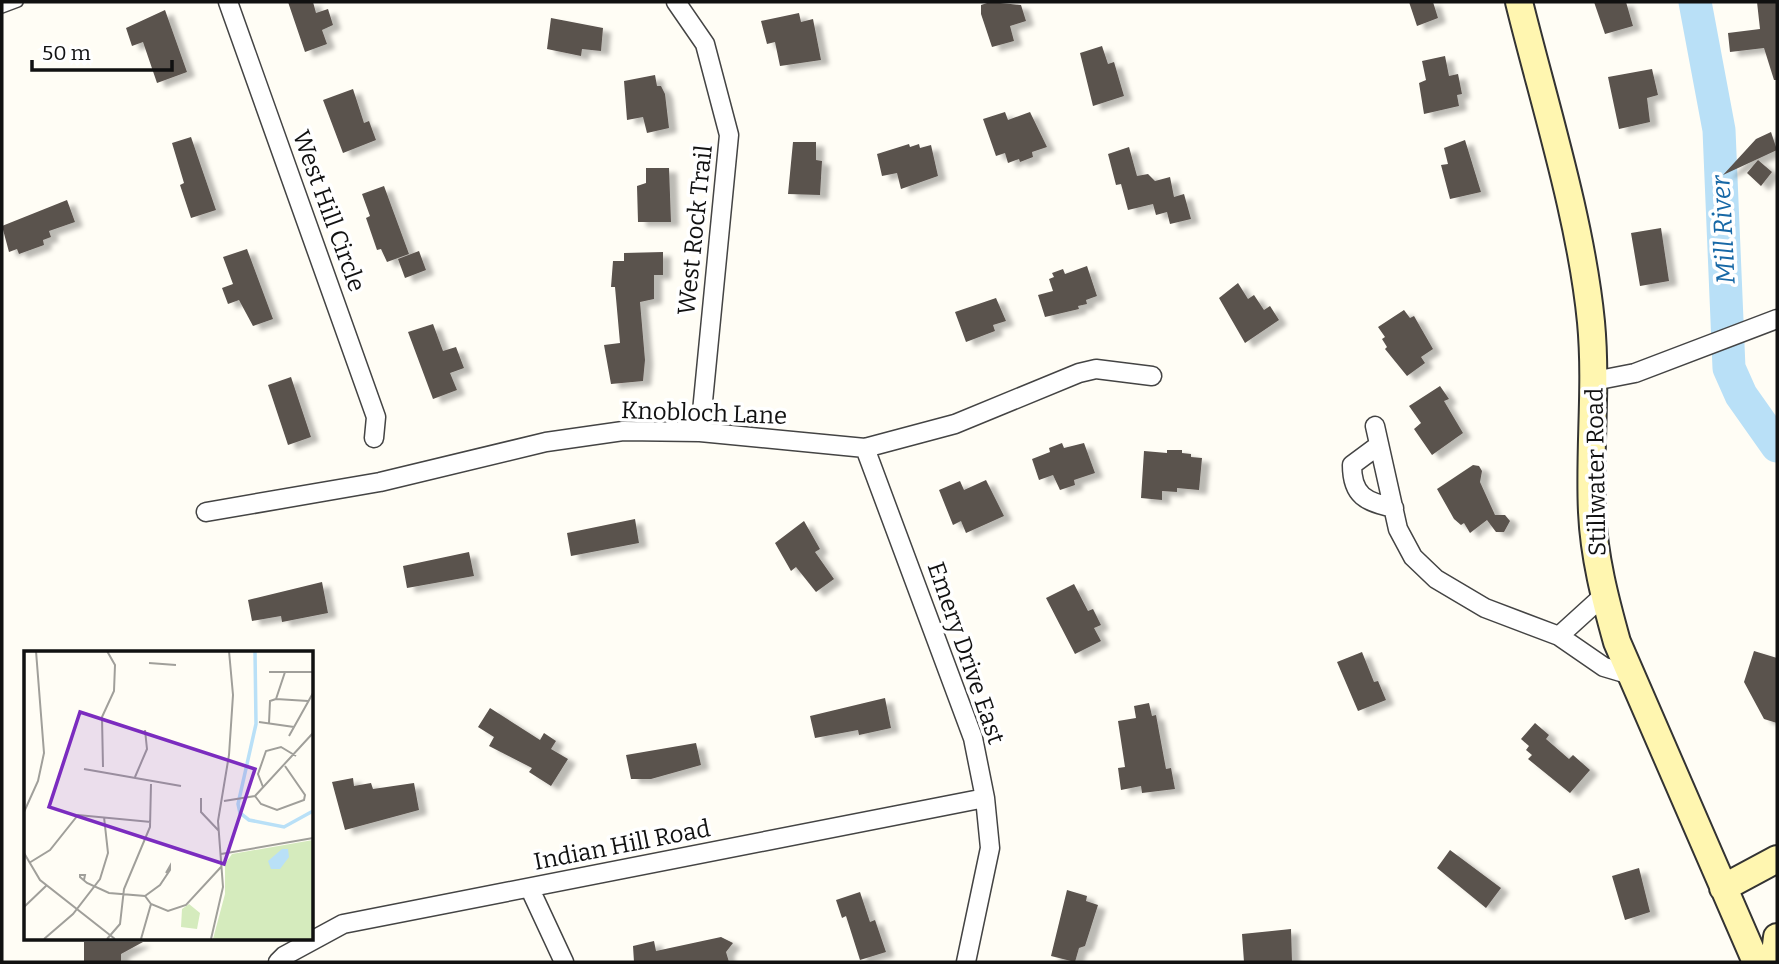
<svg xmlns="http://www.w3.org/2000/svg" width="1779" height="964" font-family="Bitter,serif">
	<defs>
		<filter id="shadow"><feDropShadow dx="8" dy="4.5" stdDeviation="2" flood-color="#0004"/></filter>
	</defs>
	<rect width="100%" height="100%" fill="#fffdf5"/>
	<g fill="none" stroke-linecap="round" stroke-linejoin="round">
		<path stroke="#b9e0f7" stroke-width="33" d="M1695,2L1719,130L1729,368L1741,395L1777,446"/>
	</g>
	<path fill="#5a524d" filter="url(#shadow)" d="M288,2H313L316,13L328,9L333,25L322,30L327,44L305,52Z
		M990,2L1021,5L1026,21L1010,26L1014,41L992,47L981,14V5Z
		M1409,2H1433L1438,18L1417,26Z
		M1594,2H1626L1633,26L1605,34Z
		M1757,2H1777V80H1774L1764,48L1730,52L1728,33L1760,29Z
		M165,10L187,72L157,83L143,42L132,46L126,28Z
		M799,13L801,22L813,19L821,60L780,66L775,42L767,44L761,21Z
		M551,18L603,28L601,51L582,49L581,56L547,49Z
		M1102,46L1108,64L1114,62L1124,96L1093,106L1080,53Z
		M1445,56L1449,76L1458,74L1462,94L1457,95L1459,106L1424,114L1419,83L1426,80L1422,61Z
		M1652,69L1658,95L1647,98L1650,122L1619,129L1608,77Z
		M655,75L657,86H661L665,94L669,128L647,133L643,117L627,120L624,81Z
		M353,89L364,123L369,121L376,140L343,153L323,100Z
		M1005,112L1008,120L1030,112L1047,147L1032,152L1033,157L1020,162L1019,159L1008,163L1005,153L996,156L983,119Z
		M1771,132L1777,150L1723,175L1756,139Z
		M191,137L216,210L191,218L180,185L184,183L172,143Z
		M1465,140L1481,192L1450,199L1441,165L1448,164L1444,148Z
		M793,142H816V160L822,161L820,195L788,194Z
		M909,144L910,147L919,144L920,148L931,145L938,176L901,189L897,173L882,176L877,154Z
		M1129,147L1137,176L1148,174L1155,181L1170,177L1174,197L1184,194L1191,219L1170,224L1167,212L1156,215L1153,204L1128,210L1121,184L1116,185L1108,154Z
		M1758,160L1772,172L1761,186L1747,173Z
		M646,168H669L671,222H638L637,186L646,183Z
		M384,186L409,254L387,262L381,249L377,250L366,218L370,216L362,194Z
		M67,200L75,222L49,231L51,237L43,240L44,245L19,254L17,249L9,252L2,226Z
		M1661,228L1669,281L1640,286L1631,233Z
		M247,249L273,319L253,326L239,300L228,304L222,288L233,284L223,257Z
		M419,251L426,270L405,278L398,259Z
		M663,252V275H654V299L640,302L645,360L643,381L611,384L604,345L620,343L615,287H611L613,261H624V253Z
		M1087,266L1097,296L1086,300L1087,304L1078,306L1079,309L1045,317L1038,295L1053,291L1049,279L1054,277L1052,273L1063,269L1065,274Z
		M1238,283L1248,299L1254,295L1264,310L1270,306L1279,320L1245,343L1219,298Z
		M996,298L1006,321L993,325L995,331L966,342L955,312Z
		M1404,310L1410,318L1414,316L1433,349L1421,357L1425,363L1407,376L1385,349L1387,347L1382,339L1385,337L1378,327Z
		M433,324L443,351L456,347L464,368L450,373L457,390L433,399L408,332Z
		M291,377L311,437L288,445L268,385Z
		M1440,386L1449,399L1444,401L1463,433L1432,455L1414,429L1421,423L1409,406Z
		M1062,443L1064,448L1084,443L1095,473L1074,480L1075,485L1060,490L1053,475L1039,480L1032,459L1050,452L1049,448Z
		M1167,450H1182V453L1191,454V457L1202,458L1199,490L1177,488V492L1162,491V500L1141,498L1144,451L1167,453Z
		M1473,465L1479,466L1482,471L1480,482L1495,515H1505L1510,521L1504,532H1496L1487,520L1470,533L1464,523L1461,525L1454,519L1437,489Z
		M986,480L1004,516L966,533L961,521L953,525L939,490L960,481L964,490Z
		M635,519L639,543L571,556L567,533Z
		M804,521L820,549L815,552L834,579L816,592L796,567L791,571L775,543Z
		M469,552L474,576L407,588L403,566Z
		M322,582L328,613L282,622L281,616L252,621L248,600Z
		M1074,584L1088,611L1093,609L1101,625L1094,628L1101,641L1075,654L1046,598Z
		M1754,651L1777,658V723L1764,719L1744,682Z
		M1362,652L1374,682L1378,681L1386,700L1358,711L1337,662Z
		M885,698L891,728L859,735L858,730L815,738L810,716Z
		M1149,703L1152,716L1156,715L1166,769L1171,768L1175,789L1142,793L1141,786L1121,790L1118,768L1125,767L1118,721L1136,718L1134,706Z
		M490,708L540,740L544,733L556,741L551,749L568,759L551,786L529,772L532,768L489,746L494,737L478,727Z
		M1535,723L1549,735L1546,739L1569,759L1573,755L1590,770L1570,793L1528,759L1532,755L1526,750L1529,746L1521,739Z
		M696,743L701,765L651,779H631L626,755Z
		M353,778L354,786L371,783L373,789L414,783L419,810L345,830L332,782Z
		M1450,850L1501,888L1486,908L1437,868Z
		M1639,868L1650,912L1625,920L1612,876Z
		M1067,890L1087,896L1086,901L1098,905L1085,946L1079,948L1075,962L1051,956Z
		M860,892L870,922L875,920L886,952L860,960L846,916L842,918L836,900Z
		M1291,929L1292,962H1244L1242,934Z
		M721,937L733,943L726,952L729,962H634L633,946L654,941L656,951Z
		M84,942H143L121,954V962H84Z"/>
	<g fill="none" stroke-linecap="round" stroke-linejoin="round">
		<defs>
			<path id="service" d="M2,8L18,2"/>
			<path id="minor" d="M228,2L376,417L374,438
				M676,2L705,44L729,135L700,432
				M1594,381L1635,373L1777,319
				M1375,426L1398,529L1413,557L1436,579L1485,608L1559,636L1604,667L1631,675
				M1379,445L1352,465C1352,496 1366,502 1394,508
				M865,448L973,738L985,798L990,848L966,962
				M206,512L380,482L546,442L623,431L700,432L865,448L955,424L1079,373L1096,369L1152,376
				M1559,636L1603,596
				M530,889L564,962
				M278,962L284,956L343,924L985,798"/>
			<path id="secondary" d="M1519,2C1544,103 1581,219 1591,322C1597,386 1589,449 1592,512C1594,557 1605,599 1617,642L1756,962
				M1723,888L1777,859
				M1774,962L1777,937"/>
		</defs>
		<use href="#service" stroke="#444" stroke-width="12"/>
		<use href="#minor" stroke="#444" stroke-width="21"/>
		<use href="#secondary" stroke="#333" stroke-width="30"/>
		<use href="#service" stroke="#fff" stroke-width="9"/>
		<use href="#minor" stroke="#fff" stroke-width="18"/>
		<use href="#secondary" stroke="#fff6b0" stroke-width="26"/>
	</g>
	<g text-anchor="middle" stroke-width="7" stroke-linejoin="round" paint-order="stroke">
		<g font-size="24" fill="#111" stroke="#fff">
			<text transform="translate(329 211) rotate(70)" y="8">West Hill Circle</text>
			<text transform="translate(695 230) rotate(-84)" y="8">West Rock Trail</text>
			<text transform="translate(704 413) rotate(2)" y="8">Knobloch Lane</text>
			<text transform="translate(1596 472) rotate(-91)" y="8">Stillwater Road</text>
			<text transform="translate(966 653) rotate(71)" y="8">Emery Drive East</text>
			<text transform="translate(622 845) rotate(-11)" y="8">Indian Hill Road</text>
		</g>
		<g font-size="26" font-style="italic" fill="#1768a6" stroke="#fff">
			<text transform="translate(1723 230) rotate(-93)" y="9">Mill River</text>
		</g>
	</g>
	<g transform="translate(24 651)">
		<rect width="289" height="289" fill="#fffdf5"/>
		<path d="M289,189V288H189L201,243V213L208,203ZM165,253L176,262L173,278L157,276L158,258Z" fill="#d5ebbd"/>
		<path d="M258,198H264L265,206L256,218H247L244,210Z" fill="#b9e0f7"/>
		<path fill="none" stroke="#b9e0f7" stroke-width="3.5" d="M231,0L232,73L214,153L216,162L225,169L260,176L289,160"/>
		<path fill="none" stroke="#a09f9a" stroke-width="2" d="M125,12L152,14M245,21H289M252,48L284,50M252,48L261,21M235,71L270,76M245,72L246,50L252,48M265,85L289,42M79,116L78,66L90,40L91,14L83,0M60,118L157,135M111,126L123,98L121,79M239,136L234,123L242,100L257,96L272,105M231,145L237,153L253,159L280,149L281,144L261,115M177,147V161L195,180M200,150L231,145L289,82M0,161L14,130L20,102L12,0M0,202L16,229L91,288M197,203L289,187M5,212L26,199L54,164L127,171M60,229L61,224H56V226L63,232L85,242L121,245L127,253L144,260L162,254L197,216M121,245L136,234L146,219V215L142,222M0,256L23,234M20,288L49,263L76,228L84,202L80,166M83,288L96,273L100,238L126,176L127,133M117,288L127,253M187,288L199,236L194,170L205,104L209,44L205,0"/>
		<path fill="#7b2cbf" fill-opacity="0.15" stroke="#7b2cbf" stroke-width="3.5" d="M56,61L231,118L200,213L25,156Z"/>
		<rect width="289" height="289" fill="none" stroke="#111" stroke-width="3.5"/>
	</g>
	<rect width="1779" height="964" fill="none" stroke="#111111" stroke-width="7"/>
	<path d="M32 60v10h140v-10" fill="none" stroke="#111111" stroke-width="3.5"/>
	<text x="42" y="60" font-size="21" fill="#111111" stroke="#ffffff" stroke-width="5" paint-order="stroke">50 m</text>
</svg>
